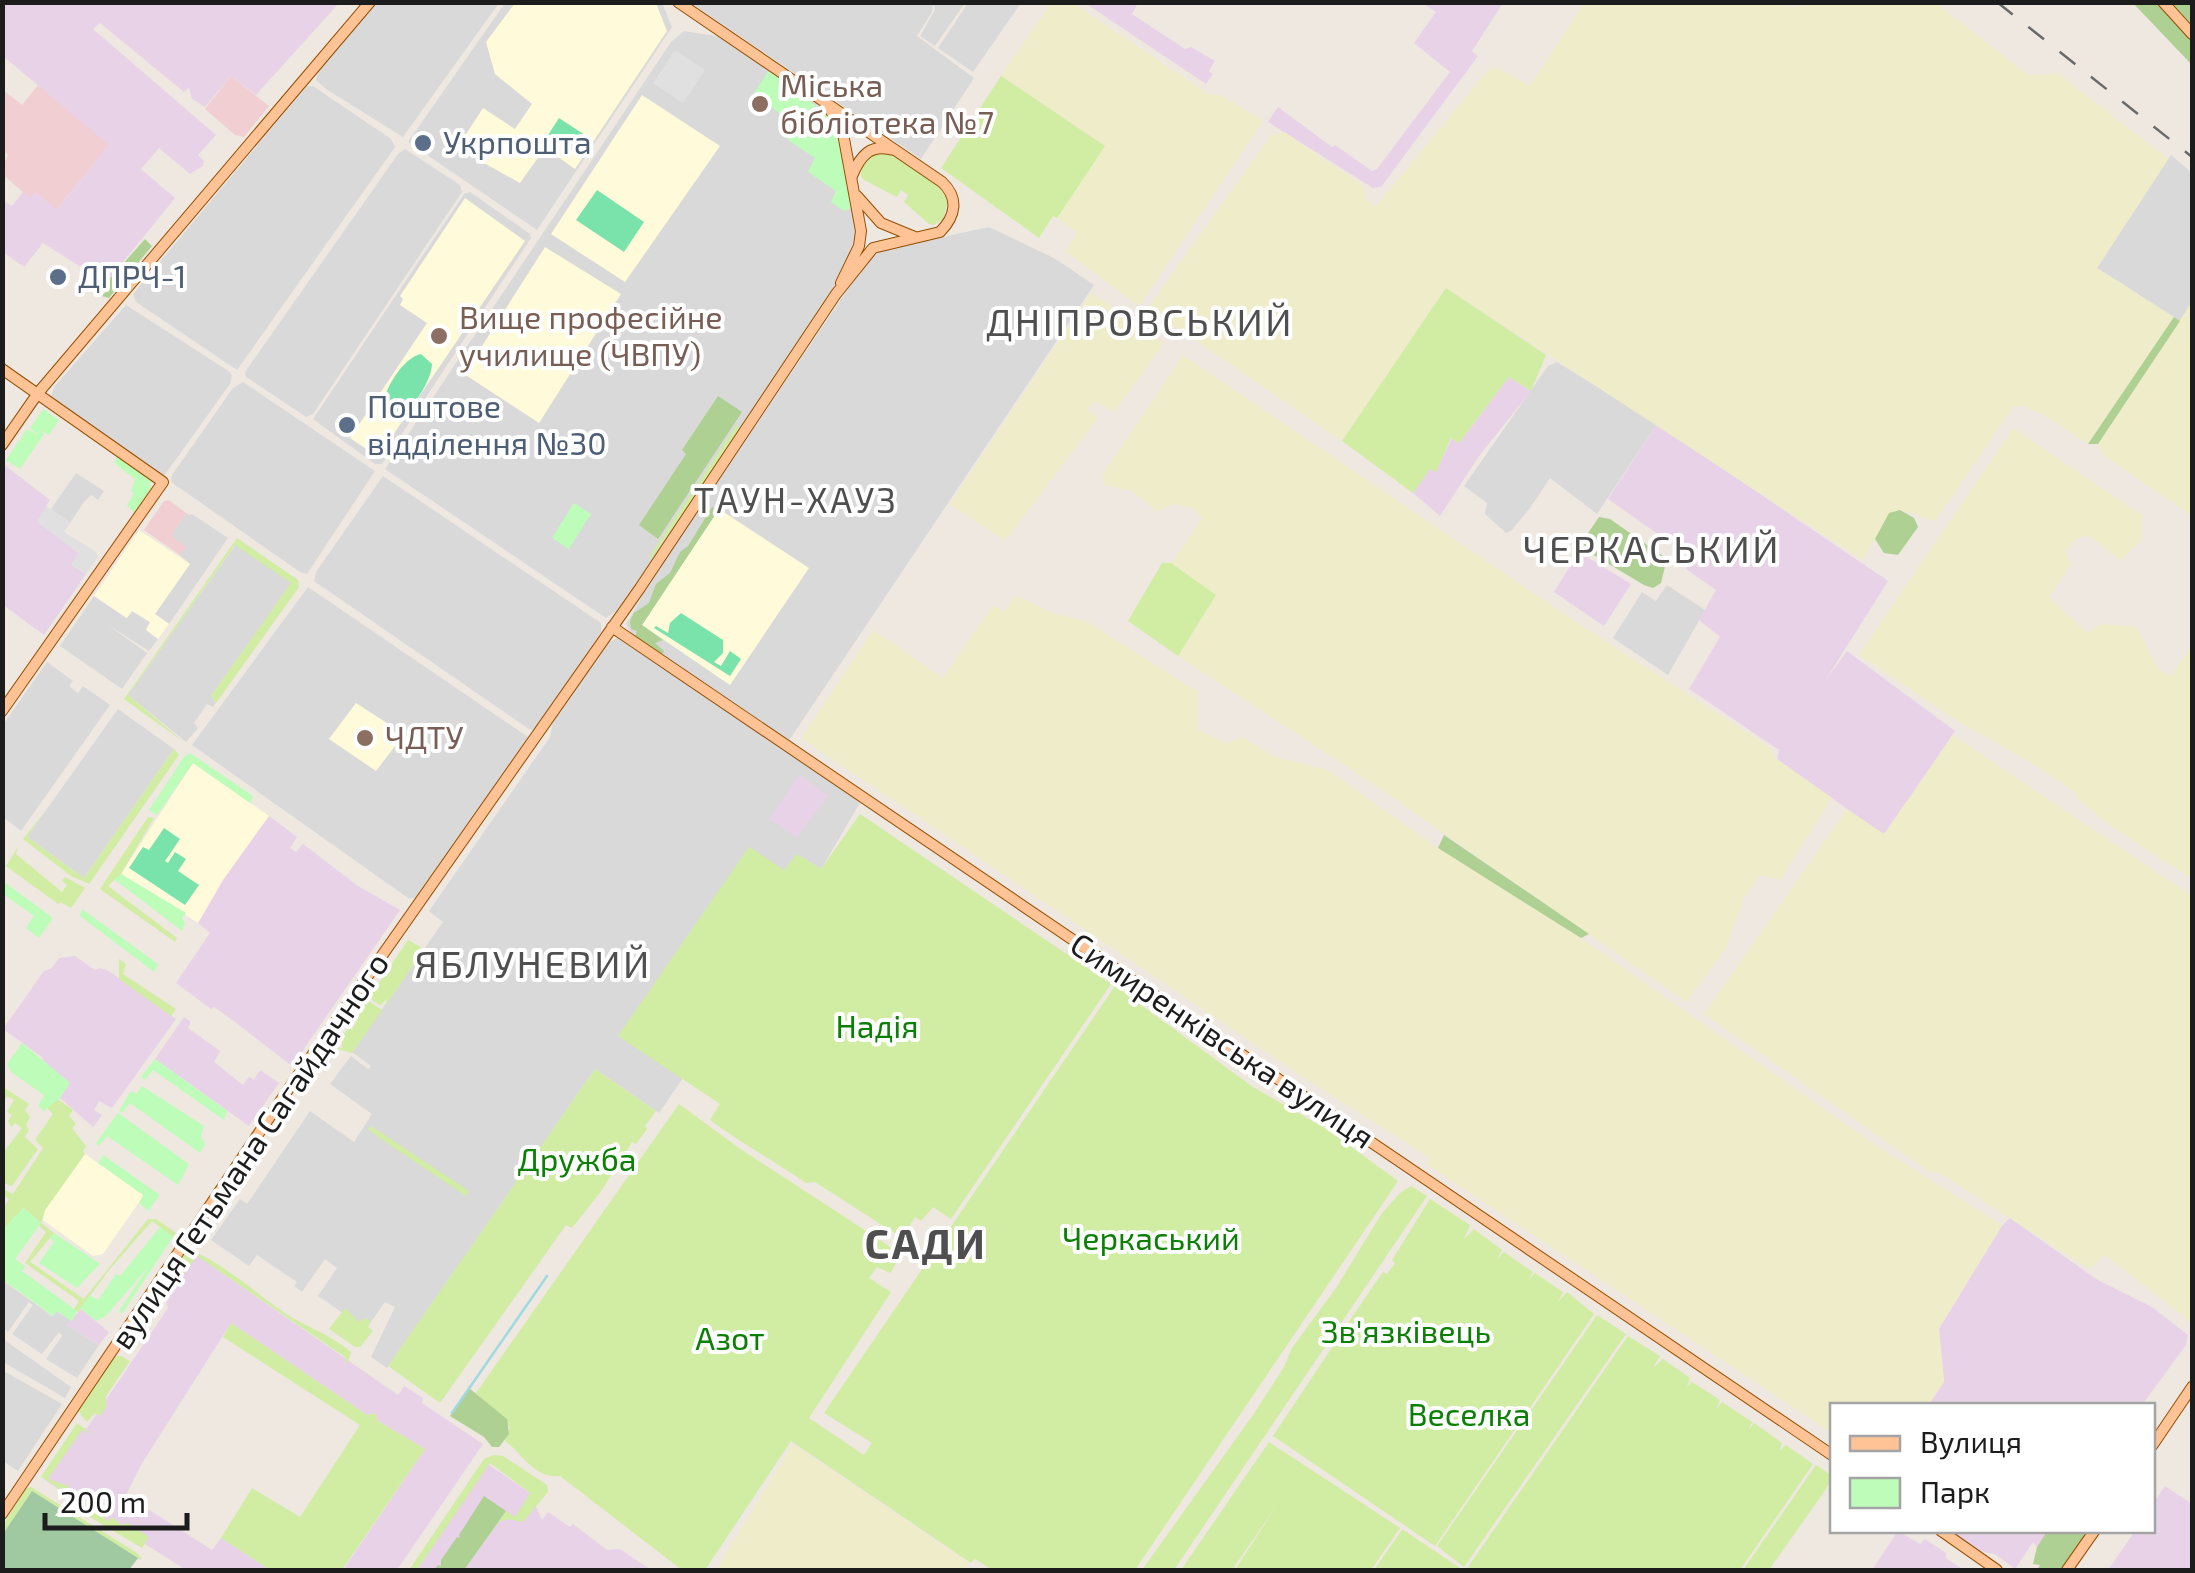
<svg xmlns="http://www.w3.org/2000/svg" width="2195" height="1573" font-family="'Exo 2',sans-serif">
	<rect width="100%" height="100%" fill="#eee8e1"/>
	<path fill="#dad9d9" d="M376,3H499L403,137L326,89L316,80L318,72Z
		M505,3H662L672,27L537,230L408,142Z
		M691,3H965L935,46L920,36L935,10L933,3L932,12L917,36L974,78L921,159Z
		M968,3H1021L973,72L938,48Z
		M684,31L723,37L778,73L834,118L858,232L856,246L830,294L659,551L615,612L606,618L385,469L671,42Z
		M307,86H313L391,139L395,147L237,370L136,302L133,294Z
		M405,149L460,185L462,192L313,414L306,417L246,377L245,372L398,154Z
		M2171,155L2192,173V302L2180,321L2097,268Z
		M470,192L530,234L531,238L382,464H375L313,419L464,194Z
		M989,227L1054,258L1094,285L788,742L631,633L626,624L655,575L873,252Z
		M126,305L230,372L232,376L230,384L164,476L51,396L54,387Z
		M1557,362L1657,424L1597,514L1550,478L1530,508L1511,531L1506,533L1485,514L1487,503L1464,486L1548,366Z
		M243,382L375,471L307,574L300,572L171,482L172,475L233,388Z
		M76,473L104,491L98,500L91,495L84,502L70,523L51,509Z
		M383,476L601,623V632L534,730L529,729L314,581L316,572Z
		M192,514L228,538L169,624L155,614L190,564L180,555L185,547L170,536L185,515Z
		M236,544L292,583L211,696L216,703L213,707L207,704L194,723L198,728L186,742L128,695Z
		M1667,585L1705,610L1668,675L1613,638L1642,592L1656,601Z
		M308,587L528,737L416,899L408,898L192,745Z
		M94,596L126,618L132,611L151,623L146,630L158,639L149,651L108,625L147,653L122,689L60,646Z
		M617,638L861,801L791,921L659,1113L595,1069L387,1368L371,1357L395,1307L385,1302L366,1329L318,1296L337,1268L325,1259L302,1292L294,1286L297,1282L257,1255L249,1266L211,1240L240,1199L247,1204L310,1111L354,1142L372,1114L330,1084L351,1056L368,1069L371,1066L352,1052L443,922L429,911L550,737L553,721L610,642Z
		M47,662L73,681L69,686L78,693L83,686L110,705L21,831L3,817L2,726Z
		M118,709L174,749L84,878L27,837Z
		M2,1280L52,1316L56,1311L72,1321L67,1325L99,1345L77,1378L46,1359L62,1336L59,1332L42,1354L12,1334L33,1305L29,1302L8,1332L3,1327Z
		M3,1339L71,1387L65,1398L3,1362Z
		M2,1370L62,1404L18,1471L3,1461Z"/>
	<path fill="#f1ced2" d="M231,76L269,106L244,137L235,135L205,109Z
		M38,85L110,144L57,209L30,198L3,175V165L8,155L3,150V90L22,105Z
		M169,500L190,516L185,515L171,535L186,547L180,555L144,530L164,501Z"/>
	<path fill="#e8d2e7" d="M3,3H339L256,95L231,76L205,107L192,99L189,88L184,92L100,23L93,29L216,135L198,155L204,161L203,166L190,174L159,148L141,169L175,198L106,283L43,243L24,267L3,252L4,201L12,206L23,192L30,197L35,192L57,209L109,145L3,56Z
		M1085,3H1138L1132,14L1185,49L1191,47L1215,61L1209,71L1213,74L1206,84Z
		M1422,3H1503L1472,51L1478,56L1381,187L1373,188L1268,122L1278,107L1332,147L1335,145L1372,171L1377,169L1450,72L1414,43L1436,12Z
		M1509,377L1531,391L1479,456L1440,516L1413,493L1430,468L1436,471L1452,438L1460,442Z
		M1657,424L1888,581L1825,681L1847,651L1955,731L1884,835L1777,759L1779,750L1689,689L1720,637L1699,620L1716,590L1686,569L1692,558L1608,499Z
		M3,464L50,500L46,506L65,543L79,553L72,565L86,574L44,635L3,605Z
		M1579,552L1631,584L1604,626L1554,592Z
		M799,775L828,795L797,838L769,819Z
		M269,816L297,837L290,848L296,852L303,844L358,886L400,910L292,1066L231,1019L214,1007L211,1009L176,983L210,933L198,923L223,880Z
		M75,956L95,970L100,968L109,971L176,1019L112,1108L99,1101L94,1110L102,1115L93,1127L60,1098L70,1083L44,1063L42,1057L3,1029L44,971L52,968L59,958Z
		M184,1017L191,1022L188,1028L220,1051L214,1062L243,1085L249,1077L254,1080L260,1070L279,1083L249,1126L155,1059Z
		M2010,1218L2096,1279L2152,1307L2188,1335L2186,1345L2142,1405L1928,1406L1944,1382L1939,1329L2002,1226Z
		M196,1255L398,1395L404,1386L412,1391L423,1398L422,1403L483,1444L397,1570H343L425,1449L378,1421L375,1413L367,1415L231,1323L141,1465L126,1495L212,1550L221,1538L270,1570H186L46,1481L83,1428H87L168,1308L166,1299Z
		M81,1309L109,1332L99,1345L67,1325Z
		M488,1464L530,1493L542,1520L548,1512L570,1527L573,1524L607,1550L620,1549L651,1570H417Z
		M2165,1486L2192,1504V1570H2108L2135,1531L2152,1530L2153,1504Z
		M1898,1531L1920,1544L1925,1539L1946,1553V1558L1964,1570H1872Z
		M1951,1531H2048L2037,1547L2033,1542L2015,1569L1995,1554L1978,1551L1951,1534Z"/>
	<path fill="#fffad9" d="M515,3H656L667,31L575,169L545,148L520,183L457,148L483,108L515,129L532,104L495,74L486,42Z
		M642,95L720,146L625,282L551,234Z
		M465,198L525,241L378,457L350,438L427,323L400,305L403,299L400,296Z
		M545,247L621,294L539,423L464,374Z
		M719,509L809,568L730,685L642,625Z
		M139,530L190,564L155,614L169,624L158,639L146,630L150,622L132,611L127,618L94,596Z
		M356,703L390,725L389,728L402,737L376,771L329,739Z
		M193,763L269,816L223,880L198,923L121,874Z
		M85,1154L144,1195L103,1254L93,1256L43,1220L45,1210Z"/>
	<path fill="#efecca" d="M1786,2L1794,9L1798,2L1936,3L2028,75L2059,74L2168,159L2097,268L2174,317L2088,444L2047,417L2024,406L2013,407L1935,521L1900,510L1890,513L1862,560L1446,288L1342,441L1148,308L1271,135L1284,132L1364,186L1366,200L1376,206L1487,71L1498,68L1530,86L1584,3Z
		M1051,3H1073L1210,95H1221L1263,121L1139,306L1065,251L1077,233L1057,218L1105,146L1001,76Z
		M1091,293L1164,343L1114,412L1095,401L1088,409L1098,418L1005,541L950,504Z
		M2192,302V516L2103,455L2098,444Z
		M1183,355L1576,622L1751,735L1770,748L1774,757L1832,798L1780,880L1760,875L1744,897L1725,950L1686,1002L1376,786L1178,656L1216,596L1171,563L1202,519L1193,508L1172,504L1158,512L1132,491L1104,485L1103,474Z
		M2013,428L2143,516L2142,538L2121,561L2089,536L2077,538L2065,551L2071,564L2049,597L2087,633L2101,624L2137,627L2157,668L2170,676L2192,646V879L2112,827L2077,799L2076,793L2030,762L1956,720L1859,655Z
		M1016,595L1050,612L1086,621L1198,692V729L1225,743L1243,737L1273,756L1326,769L1438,848L1581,938L1877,1146L2002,1225L1939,1328L1944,1382L1928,1405L1832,1406V1433L1426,1164L1430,1158L1309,1081L801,738L873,630L943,678L993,605L1004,612Z
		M1953,735L2192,896V1323L2105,1255L2089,1269L1941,1174L1928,1171L1704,1014L1847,809L1884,834Z
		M793,1444L969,1563L964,1570H716Z"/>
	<path fill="#d1eca3" d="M1001,76L1105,146L1057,218L1053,216L1039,238L941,168Z
		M880,153C903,156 938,179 948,201L943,219L934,225L929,224L904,202L908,195L901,190L897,197L864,180L861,176C861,164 867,155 880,153Z
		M1446,288L1546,355L1531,391L1509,377L1459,443L1451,438L1436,472L1430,469L1413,493L1342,441Z
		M738,423V433L651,559L649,557Z
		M237,538L298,580L299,587L216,703L211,696L291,583L235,545L128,695L185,743L124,699Z
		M1162,563H1171L1216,595L1178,656L1128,621Z
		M174,749L179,755L89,884L71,876L23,839L47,809L27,837L84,878Z
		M860,814L1111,984L951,1219L933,1207L921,1221L915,1217L902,1238L815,1182L806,1183C774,1161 741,1143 710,1120L720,1104L618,1036L749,847L784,870L797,854L821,869Z
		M148,817L154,818L121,874L108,886L177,938L175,942L100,889Z
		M18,847L16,854L62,892L67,885L62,881L65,877L85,888L71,908L60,902L58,904L6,866Z
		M408,940L424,949L385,1007L387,999L380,1005L369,998Z
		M119,959L126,964L123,974L176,1009L171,1016L119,979Z
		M1115,986L1253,1087L1328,1130L1398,1181L1135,1570H992L975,1559L971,1563L791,1441L705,1570H682L560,1476C534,1479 523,1454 505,1441L510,1427L476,1393L679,1104L739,1148L889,1246L899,1259L890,1273L877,1267L869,1278L891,1292L809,1418L864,1455L872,1443L824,1413Z
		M367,1000L382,1010L352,1053L338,1049L335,1052L337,1045L342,1049V1036L349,1028L352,1030Z
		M595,1069L656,1111L645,1126L647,1129L636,1144L632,1142L602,1190L572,1228L566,1225L440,1403L388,1366Z
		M3,1087L29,1104L25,1110L30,1117L26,1125L29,1130L25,1137L38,1149L12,1186L3,1183V1153L22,1128L15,1123L11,1127L8,1121L12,1115L7,1112L14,1100L7,1096L3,1102Z
		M56,1098L73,1110L69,1116L76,1124L72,1128L86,1146L83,1151L85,1154L45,1210L41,1223L54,1233L30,1262L84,1299L148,1219H156L176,1233L173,1237L152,1221L109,1270L78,1312L74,1309L79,1301L25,1263L46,1232L39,1226L40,1223L24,1208L3,1229V1209L9,1199L3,1195V1189L13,1194L43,1148L35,1140L53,1114L46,1107Z
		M371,1126L469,1191L466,1196L375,1135L368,1129Z
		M1411,1186L1427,1196L1174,1570H1142L1253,1415L1284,1367L1292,1348L1336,1288L1382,1213L1400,1193Z
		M1430,1199L1470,1225L1464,1239L1474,1229L1502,1250L1497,1259L1504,1252L1533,1272L1528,1281L1535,1273L1563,1292L1558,1302L1567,1292L1594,1314L1435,1546L1273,1436L1367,1295L1383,1272L1387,1274L1395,1263L1392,1260Z
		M187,1250C214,1255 264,1300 291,1317C312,1329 332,1336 351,1352L347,1365L345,1357L197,1256L166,1299L156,1294Z
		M345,1308L359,1322L366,1318L371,1321L368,1327L373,1331L360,1347H355L329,1329Z
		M1597,1315L1626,1334L1464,1567L1437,1546Z
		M231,1323L367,1415L375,1413L378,1421L425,1449L342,1570H270L221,1538L252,1488L300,1517L360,1425L223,1337Z
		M1628,1336L1660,1356L1653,1368L1663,1359L1690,1378L1687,1387L1692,1382L1720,1400L1716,1409L1722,1402L1752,1422L1748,1431L1754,1423L1782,1443L1779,1451L1786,1445L1813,1464L1740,1570H1471L1468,1567Z
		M114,1356H121L130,1361L106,1396V1407L100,1416L95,1413L87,1422L77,1410Z
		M77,1423L92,1434L82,1430L48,1479L69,1486L66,1491L90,1503L88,1507L41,1477Z
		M1269,1442L1400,1528L1371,1570H1235L1277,1505L1232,1570H1181Z
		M494,1455L503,1456L547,1485L548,1492L523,1522L507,1519L499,1522L464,1570L506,1511L515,1517L530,1493L490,1463L417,1570H409L484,1459Z
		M1816,1465L1832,1476L1826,1489L1769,1570H1743Z
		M31,1487L137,1553L141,1557V1560L32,1491L3,1534V1525L27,1488Z
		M93,1511L109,1521L112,1517L122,1525L128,1523L149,1537L142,1548L90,1517Z
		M1402,1530L1405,1531L1463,1570H1374Z"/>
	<path fill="#aed093" d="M2133,3H2192V65Z
		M145,239L152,246L109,298L101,296L107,291L106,283Z
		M2174,317L2180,321L2098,444H2088Z
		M718,396L742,412L658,539L639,525L686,454L682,450Z
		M712,507L719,509L642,625L663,640L655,643L664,651L661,657L635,638L637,631L631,629L630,621L634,613L649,603L656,584L670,573L680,552L688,546Z
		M1900,510L1914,518L1918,527L1898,555L1884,553L1875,539L1889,513Z
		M1599,517L1610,519L1663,556L1666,562L1661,583L1653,588L1644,585L1587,551L1582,542Z
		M1444,835L1589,934L1581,938L1438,848Z
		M469,1388L507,1419L509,1434L499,1447H492L484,1437L450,1416Z
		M484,1496L506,1511L464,1570H434L438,1565L441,1566V1560L457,1537L460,1538L459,1535Z
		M2048,1530L2088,1531L2060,1570H2037L2040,1565L2033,1564L2037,1547Z"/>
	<path fill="#a1c9a1" d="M32,1491L138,1558L129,1570H3V1534Z"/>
	<path fill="#befcba" d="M774,71L836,123L854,207L844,211L831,202L836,191L808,172L815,158L788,140L793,124L754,93L768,72Z
		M43,409L59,420L49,435L40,430L44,434L20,469L6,460L27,429L38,435L30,428Z
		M117,456L153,479L149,485L153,488L135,514L127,505L134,494L131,491L135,479L114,463Z
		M574,503L591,514L569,549L552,538Z
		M190,753L253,796L250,803L193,763L157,815L149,810L184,757Z
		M121,874L186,913L182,918L185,923L182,931L114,879Z
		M3,881L53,918L39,938L26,928L34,916L3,894Z
		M82,909L158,964L154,972L80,916Z
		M22,1043L70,1083L60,1098L44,1111L38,1106L44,1095L11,1072L7,1064Z
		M155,1059L227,1111L224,1120L153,1070L145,1080L141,1077Z
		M142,1086L204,1126L201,1136L205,1145L200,1153L130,1103L122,1113L119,1111L130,1092L137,1093Z
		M118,1113L189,1164L178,1185L107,1136L99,1146L96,1143Z
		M103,1155L160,1195L148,1211L139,1203L143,1195L98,1163Z
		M24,1208L41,1223L15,1259L25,1266L22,1271L77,1311L72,1321L57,1311L53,1316L3,1280V1229Z
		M160,1227L173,1237L122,1314L119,1311L149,1266L106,1316L96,1321L81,1309L89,1295L98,1300L116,1274L120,1276Z
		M54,1233L100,1264L77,1288L39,1263L54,1242L50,1238Z"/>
	<path fill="#79e3ab" d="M559,118L591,139L580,156L548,135Z
		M597,190L644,222L624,252L576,220Z
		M421,354L432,364C432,382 401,435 383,404C386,387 403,358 421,354Z
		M681,613L723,640V653L714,662L721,666L730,651L741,659L730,676L654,628L656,626L668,633L670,623Z
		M164,828L180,839L165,861L168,863L175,852L186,859L178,871L199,885L185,905L129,868L143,847L149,850Z"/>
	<path fill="#e0e0e0" d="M675,50L705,70L683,103L653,83Z
		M46,506L70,523L64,532L96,552L98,557L86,574L71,565L78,553L37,522Z"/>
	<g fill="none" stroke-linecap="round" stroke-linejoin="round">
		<path stroke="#9edadf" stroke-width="2.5" d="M452,1413L547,1276"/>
		<defs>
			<path id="major" d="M2163,2L2192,34
				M830,110L842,128L861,231L859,246L841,283
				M852,176C860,156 870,143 894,150
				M857,196L881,223L915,237
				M2,369L163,482L2,711
				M2,445L38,393L370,2
				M612,627L1832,1455
				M2152,1446L2192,1387
				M2,1514L294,1081L640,588L836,294L873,248L940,232C956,216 959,198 942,182L678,2
				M1940,1530L1997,1570
				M2067,1570L2095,1530"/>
		</defs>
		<use href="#major" stroke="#944e00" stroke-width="12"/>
		<use href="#major" stroke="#ffc395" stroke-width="10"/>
		<path stroke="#6a6a6a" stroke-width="2.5" stroke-dasharray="20 20" stroke-linecap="butt" d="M1997,2L2192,157"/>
	</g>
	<g fill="#8d6e63" stroke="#fff" stroke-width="4">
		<circle cx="760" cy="104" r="10"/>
		<circle cx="439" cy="336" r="10"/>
		<circle cx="365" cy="738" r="10"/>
	</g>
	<g fill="#5c6f8a" stroke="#fff" stroke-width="4">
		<circle cx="423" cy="143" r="10"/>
		<circle cx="58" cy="277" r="10"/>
		<circle cx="347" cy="425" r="10"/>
	</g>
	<g text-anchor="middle" stroke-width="8" stroke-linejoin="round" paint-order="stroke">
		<g font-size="32" fill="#785e54" stroke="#fff" text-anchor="start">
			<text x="780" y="97">Міська<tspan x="780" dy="37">бібліотека №7</tspan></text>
			<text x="459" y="329">Вище професійне<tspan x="459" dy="37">училище (ЧВПУ)</tspan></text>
			<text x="385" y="749">ЧДТУ</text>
		</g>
		<g font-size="32" fill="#4e5e75" stroke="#fff" text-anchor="start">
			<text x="443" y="154">Укрпошта</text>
			<text x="78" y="288">ДПРЧ-1</text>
			<text x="367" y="418">Поштове<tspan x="367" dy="37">відділення №30</tspan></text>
		</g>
		<g font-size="32" fill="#0c8005" stroke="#fff">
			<text x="877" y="1038">Надія</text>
			<text x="577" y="1171">Дружба</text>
			<text x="1151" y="1250">Черкаський</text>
			<text x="1406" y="1343">Зв'язківець</text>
			<text x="730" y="1350">Азот</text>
			<text x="1469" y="1426">Веселка</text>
		</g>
		<g font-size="32" fill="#1c1c1c" stroke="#fff">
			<text transform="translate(1222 1041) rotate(34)" y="11">Симиренківська вулиця</text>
			<text transform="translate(250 1151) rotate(-56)" y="11">вулиця Гетьмана Сагайдачного</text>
		</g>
		<g font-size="35" letter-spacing="2.5" fill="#4f4f4f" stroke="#fff">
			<text x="796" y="513">ТАУН-ХАУЗ</text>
		</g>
		<g font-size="38" letter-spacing="2.5" fill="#4f4f4f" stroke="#fff">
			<text x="1140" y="336">ДНІПРОВСЬКИЙ</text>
			<text x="1652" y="563">ЧЕРКАСЬКИЙ</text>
			<text x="533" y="978">ЯБЛУНЕВИЙ</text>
		</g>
		<g font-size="42" font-weight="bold" letter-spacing="2.5" fill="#4f4f4f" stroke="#fff">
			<text x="926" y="1259">САДИ</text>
		</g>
	</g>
	<rect width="2195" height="1573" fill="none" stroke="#1c1c1c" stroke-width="10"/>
	<rect x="1830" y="1403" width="325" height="130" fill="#ffffff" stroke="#a4a4a4" stroke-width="2.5"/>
	<rect x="1850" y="1436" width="50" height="15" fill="#ffc395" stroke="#a4a4a4" stroke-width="2.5"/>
	<text x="1920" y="1453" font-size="30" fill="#1c1c1c">Вулиця</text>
	<rect x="1850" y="1478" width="50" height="30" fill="#befcba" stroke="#a4a4a4" stroke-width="2.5"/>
	<text x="1920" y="1503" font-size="30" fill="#1c1c1c">Парк</text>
	<path d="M45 1513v15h142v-15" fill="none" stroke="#1c1c1c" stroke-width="5"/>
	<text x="60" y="1513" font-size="30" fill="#1c1c1c" stroke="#ffffff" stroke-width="8" paint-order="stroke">200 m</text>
</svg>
